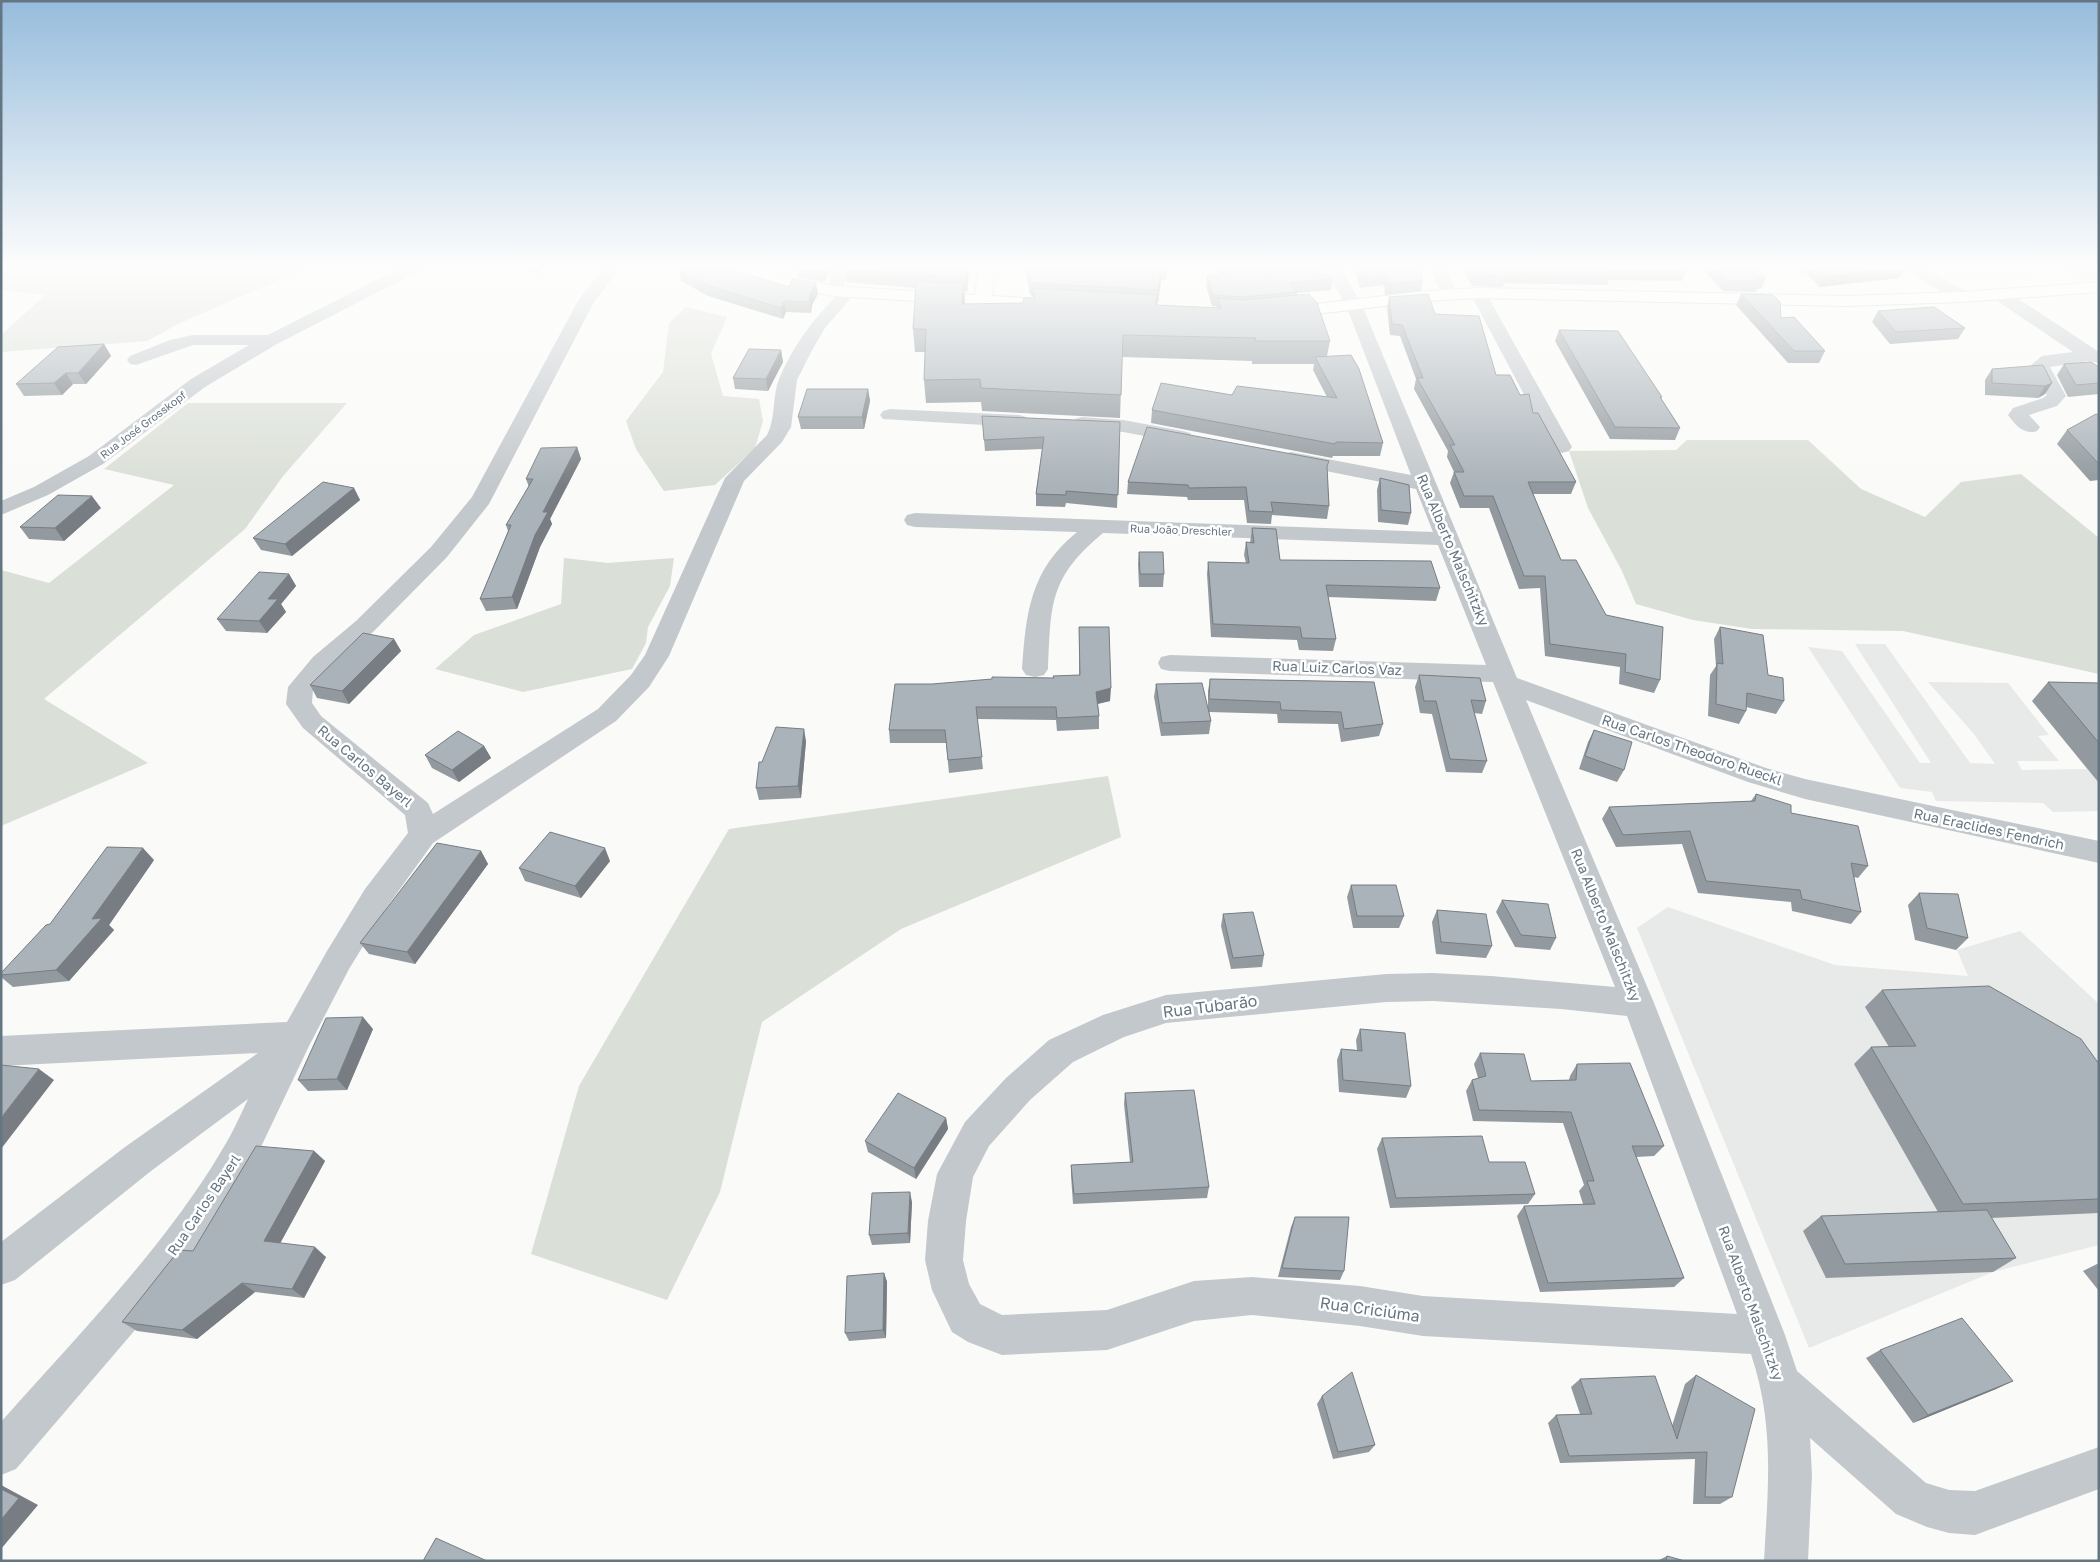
<svg xmlns="http://www.w3.org/2000/svg" width="2100" height="1562" font-family="'Golos Text',sans-serif">
	<rect width="100%" height="100%" fill="#fafaf8"/>
	<path fill="#e8e9e9" d="M1933,267H2049L2058,273L2023,274L2028,278L1950,280Z
		M1855,644H1885L1970,763L1995,764L1974,734L1928,682L2008,683L2049,735L2038,736L2059,761H2017L2022,770L2087,769L2032,701L2099,702V811L2053,812L2043,803L1936,801L1932,792L1900,788L1808,647L1842,651L1920,763H1931Z
		M1668,907L1835,965L1968,976L1957,950L2020,931L2099,1004V1245L1993,1272L1809,1348L1637,928Z"/>
	<path fill="#dadfd7" d="M1,267H309L176,325L147,341L1,352V335L45,295L1,290Z
		M2057,267H2099V279L2084,280Z
		M686,307L727,317L711,354L723,396L759,399L763,421L755,448L715,485L664,491L636,449L626,421L663,372L669,323Z
		M188,403H347L283,476L245,529L44,699L148,763L1,826V570L49,583L174,485L104,469Z
		M1687,440H1808L1861,489L1925,517L1961,482L2021,474L2099,538V674L1903,631L1752,629L1693,620L1636,604L1622,571L1588,508L1569,451L1676,450Z
		M564,558L608,563L674,558L670,586L648,627L646,643L632,669L523,692L435,669L474,635L561,604Z
		M1108,776L1121,837L901,929L762,1022L720,1192L667,1300L531,1254L579,1086L729,829Z"/>
	<g fill="none" stroke-linecap="round" stroke-linejoin="round">
		<defs>
			<path id="major" d="M737,267H760L784,277L834,286L975,295L979,267H995L992,296L1057,300L1063,301L1065,305L1063,309L1057,310L834,296L774,284L739,270Z
				M2099,282V292L1962,302L1846,306L1478,298L1427,301L1282,318L1276,317L1273,313L1276,309L1282,308L1427,291L1478,288L1846,296L1962,292Z"/>
		</defs>
		<use href="#major" stroke="#b5babe" stroke-width="2"/>
		<path fill="#c3c8cc" fill-rule="evenodd" d="M402,267H423L421,270L277,344L205,387L103,464L48,495L1,515V501L34,487L89,456L191,379L249,345H193L136,365L130,364L127,360L130,356L170,340L193,335H268Z
			M604,267H621L594,302L489,504L447,557L374,631L331,669L313,689L312,703L321,716L428,803L433,814L598,709L631,675L645,655L725,478L767,435C776,418 772,397 779,379C792,347 813,320 836,296L828,295L826,291L833,267H849L843,288H854L856,292L825,328L811,352L797,380L791,427L782,442L744,481L669,656L649,687L616,721L433,843L387,907L349,969L309,1046L248,1174L204,1241L159,1302L16,1469L1,1475V1422C76,1337 165,1247 222,1150C232,1134 240,1116 248,1099L151,1171L15,1280L1,1285V1242L125,1147L258,1053L1,1066V1036L287,1022L327,951L365,889L408,833L405,815L303,728L286,704L288,687L313,657L356,621L431,547L472,497L578,301Z
			M1324,267H1340L1362,305L1517,678L1766,768L1805,779L2099,841V863L1805,799L1748,782L1526,700L1654,1003L1785,1335L1797,1371L1926,1483L1949,1490L1975,1491L2099,1447V1489L1975,1535L1949,1533L1927,1527L1896,1514L1810,1438L1812,1475L1808,1561H1764C1768,1487 1775,1426 1751,1354L1423,1336L1360,1326L1252,1315L1194,1321L1107,1350L1002,1355L968,1342L952,1332L932,1290L925,1260L928,1221L937,1174L965,1122L1006,1078L1049,1040L1103,1015L1166,995L1386,974L1433,973L1491,976L1615,987L1493,682L1170,671L1161,669L1158,663L1161,657L1170,655L1486,665L1438,545L1103,533C1049,578 1051,603 1048,669L1044,675L1035,677L1026,675L1022,669C1026,613 1030,570 1077,532L915,527L907,525L904,520L907,515L915,513L1433,532L1416,489L1291,464L1284,462L1281,458L1284,454L1291,452L1411,475L1346,305ZM1433,1001L1561,1009L1627,1016L1737,1314L1423,1296L1360,1286L1252,1277L1194,1281L1107,1310L1002,1315L980,1304L969,1284L963,1260L966,1221L973,1177L989,1146L1030,1100L1073,1062L1124,1037L1166,1023L1386,1002Z
			M1428,267H1444L1458,294L1456,298H1444Z
			M1903,267H1923L1968,293L1970,297L1968,301H1956L1905,270Z
			M1478,288L1484,289L1486,293L1572,447L1569,451L1562,453L1555,451L1552,447L1470,293L1472,289Z
			M1999,289L2005,290L2099,352V363L2087,361L2050,367L2066,396L2057,406L2029,415L2040,427L2037,431C2024,435 2016,426 2008,415L2013,408L2043,398L2047,395L2031,365L2042,356L2073,352L1993,298L1991,294L1993,290Z
			M890,409L1019,415L1026,417L1029,421L1026,425L1019,427L883,419L880,415L883,411Z
			M1082,417L1123,420L1183,431L1190,433L1193,437L1190,441L1183,443L1123,432L1075,427L1072,423L1075,419Z"/>
		<use href="#major" fill="#fff" fill-rule="evenodd"/>
	</g>
	<path fill="#929a9f" d="M520,267H544L537,274Z
		M797,267H832L824,282L799,278Z
		M845,267H969L967,292L964,291L965,304L1023,303L1033,298V296L1030,295L1025,267H1168L1166,280H1161L1158,303H1157V305L1217,308L1218,307L1212,306L1206,286L1207,275H1219L1216,267H1321L1333,279L1331,290L1297,293V295L1330,341L1327,356L1383,443L1380,456H1333L1332,458L1151,423L1152,410L1232,395L1327,397L1313,370L1314,364H1252V361L1122,357L1120,418L982,411L981,402L926,403L924,380L925,352H915L913,329L916,288L847,282L845,269Z
		M1354,267H1418L1423,281L1421,291L1385,295L1384,285L1360,288Z
		M1462,267H1684L1686,270L1682,281L1609,280L1607,285L1504,283L1503,287L1472,286Z
		M1701,267H1756L1766,278L1761,289H1757L1756,292L1723,291Z
		M1795,267H1905L1899,278L1819,287L1806,273H1803Z
		M679,270L749,278L818,294L812,305L811,313L786,312L783,319L708,296L681,281Z
		M1741,294L1825,351L1819,363H1788L1736,305Z
		M1389,297L1435,314L1496,375L1520,395L1533,413L1576,482L1571,494H1533L1561,560L1660,680L1654,693L1619,684L1620,667L1545,656L1540,588L1519,589L1489,508H1460L1450,483L1454,472L1447,457L1448,451L1414,389L1416,379L1400,336L1390,335L1387,308Z
		M1878,311L1965,328L1958,339L1890,344L1872,322Z
		M1559,330L1662,397L1661,398L1680,428L1675,440L1610,439L1555,341Z
		M104,344L111,356L86,384H73L62,395L24,396L16,384Z
		M781,350L783,362L768,391L735,389L733,378Z
		M2064,364L2099,367V394L2068,397L2057,375Z
		M1992,369L2052,383L2045,394L2038,398L1985,395V380Z
		M868,389L870,401L864,429H801L798,417Z
		M2099,415V480L2090,481L2057,444L2067,430Z
		M982,416L1120,422L1117,508L1066,503L1065,507L1036,506V494L1042,449L985,451Z
		M577,447L581,459L550,519L552,524L540,547L517,609L486,611L480,599L508,531L506,525L529,487L526,479Z
		M1327,470L1329,506L1327,519L1272,515L1271,524L1247,523L1244,500H1188L1187,497L1127,494L1128,482Z
		M1380,478L1411,513L1408,525L1378,522L1377,490Z
		M354,488L360,500L292,556L261,550L253,538Z
		M101,508L64,541L29,539L20,527Z
		M1252,528L1280,560L1440,588L1436,601L1328,597L1336,639L1333,651L1299,650L1297,640L1211,637L1207,574L1208,562L1246,563L1244,555L1246,542L1250,543Z
		M1139,552L1164,574L1163,587H1139L1138,564Z
		M289,574L296,586L281,604L286,612L267,633L226,631L217,619Z
		M1079,627L1110,701L1098,704L1099,716V729L1057,731L1056,720L977,719L983,769L949,773L946,743H890L889,730L1053,678L1079,675Z
		M1720,627L1768,675L1784,701L1776,714L1746,707V711L1739,724L1708,716L1710,675L1716,666L1714,639Z
		M394,639L401,651L349,704L317,698L310,685Z
		M1419,675L1486,701L1482,714L1474,713L1487,761L1482,773L1446,772L1432,714L1420,713L1415,687Z
		M1210,679L1374,682L1383,724L1379,736L1341,742L1338,724L1278,723L1277,714L1209,712L1211,721L1209,734L1161,736L1154,697L1156,684L1208,708V691Z
		M2048,682L2099,683V783L2032,701Z
		M1594,730L1624,770L1617,782L1579,769L1588,742Z
		M806,741L801,798L759,800L756,788L762,762Z
		M484,746L491,758L459,782L432,768L425,755Z
		M1756,794L1791,813L1868,866L1858,878L1854,877L1861,912L1851,924L1792,911L1791,902L1698,893L1682,844L1616,847L1602,819L1609,807L1751,801Z
		M481,851L488,864L415,964L369,954L360,943Z
		M154,860L109,925L114,930L69,981L13,987L1,977V973L50,924Z
		M610,861L581,898L525,881L519,868Z
		M1351,885L1404,916L1399,928H1353L1347,897Z
		M1919,893L1968,938L1956,950L1915,940L1908,905Z
		M1502,900L1556,938L1550,950L1515,947L1496,912Z
		M1437,910L1492,946L1486,958L1436,954L1432,922Z
		M1223,914L1264,955L1262,967L1231,969L1221,926Z
		M1882,990L2099,1064V1213L1991,1218L2016,1258L1993,1272L1826,1278L1803,1231L1821,1216L1938,1212L1854,1064L1871,1047H1889L1865,1007Z
		M373,1029L347,1090L308,1091L298,1080Z
		M1360,1029L1411,1086L1406,1098L1339,1092L1337,1060L1341,1049L1357,1050L1356,1040Z
		M1480,1053L1531,1081L1569,1080L1570,1076L1577,1064L1664,1146L1654,1156L1636,1157L1684,1278L1674,1287L1540,1292L1517,1216L1524,1206L1583,1204L1579,1191L1584,1185L1563,1123L1473,1121L1466,1091L1472,1080L1478,1078L1474,1064Z
		M1125,1093L1209,1187L1207,1198L1073,1204L1071,1176V1165L1130,1162L1124,1104Z
		M946,1118L948,1129L916,1179L868,1152L865,1141Z
		M1382,1138L1489,1162L1535,1194L1528,1204L1390,1208L1377,1149Z
		M314,1151L325,1161L280,1243L326,1257L304,1298L255,1292L197,1339L137,1331L122,1322L193,1251Z
		M912,1202L910,1243L872,1245L869,1235Z
		M1295,1217L1344,1271L1340,1280L1278,1277L1291,1227Z
		M2099,1263V1291L2083,1271Z
		M884,1273L887,1282L886,1338L849,1341L845,1333Z
		M1880,1350L2013,1381L1996,1389L1913,1423L1866,1358Z
		M1696,1375L1732,1497L1720,1504H1693L1695,1459L1560,1463L1548,1423L1556,1415L1580,1414L1571,1387L1580,1379L1672,1426L1685,1384Z
		M1322,1396L1375,1445L1369,1452L1333,1459L1317,1404Z
		M1667,1556L1685,1561H1657Z"/>
	<path fill="#777d82" d="M535,267H544L537,274Z
		M824,267H832L824,282L822,271Z
		M967,267H969L967,292L966,278Z
		M1161,267V280L1158,303V290Z
		M1905,267L1899,278L1819,287L1825,276Z
		M816,283L818,294L812,305L811,313L809,302L810,294Z
		M964,284L965,306L962,304Z
		M784,301L786,312L783,319L781,308Z
		M104,344L111,356L86,384L78,373Z
		M781,350L783,362L768,391L766,379Z
		M66,373L73,384L62,395L54,383Z
		M2052,383L2045,394L2038,398L2045,386Z
		M868,389L870,401L864,429L862,417Z
		M577,447L581,459L550,519L552,524L540,547L517,609L512,597L543,512Z
		M354,488L360,500L292,556L285,544Z
		M92,496L101,508L64,541L55,528Z
		M289,574L296,586L281,604L286,612L267,633L259,621L268,599Z
		M394,639L401,651L349,704L342,691Z
		M1111,688L1110,701L1096,704V692Z
		M804,729L806,741L801,798L798,786Z
		M484,746L491,758L459,782L452,770Z
		M143,848L154,860L109,925L114,930L69,981L56,970Z
		M605,848L610,861L581,898L575,886Z
		M481,851L488,864L415,964L407,952Z
		M363,1017L373,1029L347,1090L337,1079Z
		M39,1069L54,1080L1,1149V1118Z
		M946,1118L948,1129L916,1179L914,1168Z
		M314,1151L325,1161L276,1251L264,1241Z
		M910,1192L912,1202L910,1243L908,1233Z
		M315,1247L326,1257L304,1298L292,1289Z
		M884,1273L887,1282L886,1338L883,1330Z
		M242,1283L255,1292L197,1339L182,1330Z
		M2013,1381L1996,1389L1913,1423L1928,1415Z
		M1,1485L38,1505L1,1549Z"/>
	<path fill="#aab3b9" stroke="#777d82" d="M686,267H727L749,278L753,276L789,287L792,279L816,283L810,294L809,302L784,301L781,308L706,285L679,270Z
		M799,267H824L822,271Z
		M845,267H967L966,278L845,269Z
		M1027,267H1167H1161L1158,290L1030,283Z
		M1222,267H1321L1333,279L1290,283L1297,292L1242,297L1213,295L1207,275H1225Z
		M1359,267H1418L1423,281L1387,284L1386,275L1362,277Z
		M1471,267H1684L1686,270L1607,269L1611,274L1504,272L1506,276L1475,275Z
		M1715,267H1756L1766,278H1757L1761,281H1728Z
		M1816,267H1905L1825,276Z
		M916,281L964,284L962,304L1023,303L1024,298H1035L1033,288L1157,295L1156,305L1221,308L1218,298L1244,300L1309,294L1317,303L1330,341H1255L1256,338L1123,335L1121,395L981,388L980,379L924,380L926,329H913Z
		M1428,294L1435,314L1479,316L1496,375H1510L1520,395L1529,394L1533,413H1538L1576,482H1528L1561,560H1576L1606,615L1663,627L1660,680L1625,672L1626,654L1550,644L1545,576H1524L1493,496H1464L1454,472H1464L1450,445H1455L1417,378H1423L1402,325L1392,324L1389,297Z
		M1741,294L1773,295L1780,302L1781,318L1794,317L1825,351H1794Z
		M1934,307L1965,328L1896,332L1878,311Z
		M1559,330L1618,331L1662,397H1660L1680,428L1615,427Z
		M104,344L78,373H66L54,383L16,384L58,347Z
		M749,349L781,350L766,379L733,378Z
		M1351,355L1359,369L1383,443L1336,442L1335,444L1152,410L1161,383L1232,395L1237,386L1337,398L1315,357Z
		M2091,362L2099,367V383L2076,385L2064,364Z
		M2043,365L2052,383L2045,386L1992,383V369Z
		M807,389H868L862,417H798Z
		M2096,414L2099,415V464L2067,430Z
		M982,416L1120,422L1118,495L1066,491V495L1036,494L1044,437L984,440Z
		M1147,427L1329,461L1327,466L1329,506L1271,502L1273,512L1249,511L1246,487L1189,488L1188,485L1128,482Z
		M577,447L543,512H548L535,535L512,597L480,599L511,525H506L533,479H526L541,448Z
		M1380,478L1409,485L1411,513L1381,510Z
		M323,482L354,488L285,544L253,538Z
		M58,495L92,496L55,528L20,527Z
		M1252,528L1276,529L1280,560L1431,561L1440,588L1326,585L1336,639L1302,638L1300,627L1213,624L1208,562L1249,563L1246,542L1254,543Z
		M1139,552H1163L1164,574H1140Z
		M259,572L289,574L268,599H278L259,621L217,619Z
		M1079,627H1109L1111,688L1096,692L1099,716L1057,718L1056,707H976L982,757L948,760L945,730H889L895,684H932L992,679V677L1054,678L1053,676L1080,675Z
		M1720,627L1763,635L1768,675L1783,678L1784,701L1747,693L1746,711L1716,704L1717,663L1723,664Z
		M363,633L394,639L342,691L310,685Z
		M1419,675L1480,678L1486,701L1471,700L1487,761L1450,759L1436,701H1424Z
		M1210,679L1374,682L1383,724L1344,729L1341,712L1281,710L1280,702L1209,699Z
		M2048,682L2099,683V743Z
		M1202,683L1211,721L1162,723L1156,684Z
		M776,727L804,729L798,786L756,788L759,762H762Z
		M1594,730L1632,742L1624,770L1585,756Z
		M458,731L484,746L452,770L425,755Z
		M1756,794L1791,805V813L1858,826L1868,866L1851,863L1861,912L1802,899L1800,890L1706,881L1690,831L1623,835L1609,807L1755,801Z
		M550,832L605,848L575,886L519,868Z
		M437,843L481,851L407,952L360,943Z
		M107,847L143,848L92,919L102,918L56,970L1,975V973L46,925L50,924Z
		M1351,885H1396L1404,916H1357Z
		M1919,893L1958,894L1968,938L1927,928Z
		M1502,900L1548,904L1556,938L1521,935Z
		M1437,910L1486,914L1492,946L1441,942Z
		M1253,912L1264,955L1233,958L1223,914Z
		M1989,986L2081,1039L2099,1064V1199L1963,1204L1871,1047L1916,1046L1882,990Z
		M363,1017L337,1079L298,1080L326,1018Z
		M1360,1029L1405,1033L1411,1086L1343,1080L1341,1049L1362,1051Z
		M1480,1053L1524,1054L1531,1081L1576,1080L1577,1064L1630,1063L1664,1146H1632L1684,1278L1548,1283L1524,1206L1595,1204L1587,1181H1594L1571,1112L1479,1110L1472,1080L1486,1076Z
		M1,1065L39,1069L1,1118Z
		M1194,1090L1209,1187L1074,1194L1071,1165L1133,1162L1125,1093Z
		M898,1093L946,1118L914,1168L865,1141Z
		M1482,1136L1489,1162H1525L1535,1194L1396,1198L1382,1138Z
		M256,1146L314,1151L264,1241L315,1247L292,1289L242,1283L182,1330L122,1322L179,1250L193,1251Z
		M910,1192L908,1233L869,1235L872,1193Z
		M1987,1210L2016,1258L1845,1264L1821,1216Z
		M1295,1217H1349L1344,1271L1282,1268Z
		M884,1273L883,1330L845,1333L847,1276Z
		M1962,1318L2013,1381L1928,1415L1880,1350Z
		M1352,1372L1375,1445L1338,1452L1322,1396Z
		M1696,1375L1755,1409L1732,1497H1705L1707,1452L1569,1456L1556,1415L1592,1414L1580,1379L1655,1376L1677,1439Z
		M1,1489L19,1498L1,1520Z
		M436,1538L487,1561H423Z
		M1667,1556L1685,1561H1666Z"/>
	<linearGradient id="sky" x2="0" y2="1"><stop stop-color="#96bcdc"/><stop offset="0.55" stop-color="#fdfdfc"/><stop offset="1" stop-color="#fdfdfc" stop-opacity="0"/></linearGradient>
	<rect width="2100" height="486" fill="url(#sky)"/>
	<g text-anchor="middle" stroke-width="5" stroke-linejoin="round" paint-order="stroke">
		<g font-size="11" fill="#657683" stroke="#fff">
			<text transform="translate(143 425) rotate(-37)" y="4">Rua José Grosskopf</text>
			<text transform="translate(1181 530) rotate(2)" y="4">Rua João Dreschler</text>
		</g>
		<g font-size="14" fill="#657683" stroke="#fff">
			<text transform="translate(1453 550) rotate(67)" y="5">Rua Alberto Malschitzky</text>
			<text transform="translate(1337 668) rotate(2)" y="5">Rua Luiz Carlos Vaz</text>
			<text transform="translate(1692 750) rotate(19)" y="5">Rua Carlos Theodoro Rueckl</text>
			<text transform="translate(365 766) rotate(40)" y="5">Rua Carlos Bayerl</text>
			<text transform="translate(1989 829) rotate(12)" y="5">Rua Eraclides Fendrich</text>
			<text transform="translate(1606 925) rotate(68)" y="5">Rua Alberto Malschitzky</text>
			<text transform="translate(204 1205) rotate(-56)" y="5">Rua Carlos Bayerl</text>
			<text transform="translate(1751 1303) rotate(70)" y="5">Rua Alberto Malschitzky</text>
		</g>
		<g font-size="16" fill="#657683" stroke="#fff">
			<text transform="translate(1210 1006) rotate(-7)" y="6">Rua Tubarão</text>
			<text transform="translate(1370 1309) rotate(8)" y="6">Rua Criciúma</text>
		</g>
	</g>
	<rect width="2100" height="1562" fill="none" stroke="#657683" stroke-width="5"/>
</svg>
